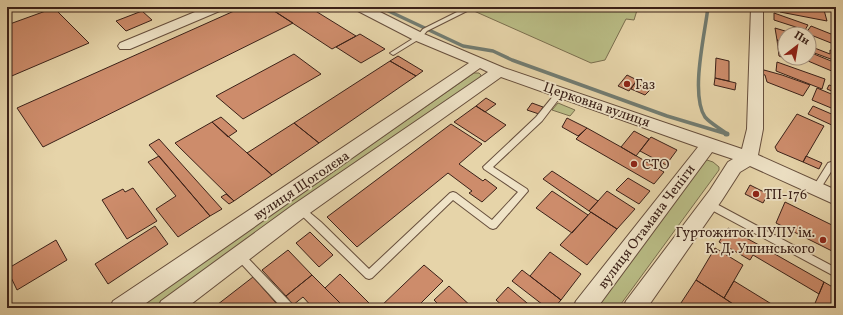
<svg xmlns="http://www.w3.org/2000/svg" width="843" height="315" font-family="Vollkorn,serif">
	<rect width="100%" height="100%" fill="#e6d4a9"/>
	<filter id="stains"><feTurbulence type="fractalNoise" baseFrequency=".005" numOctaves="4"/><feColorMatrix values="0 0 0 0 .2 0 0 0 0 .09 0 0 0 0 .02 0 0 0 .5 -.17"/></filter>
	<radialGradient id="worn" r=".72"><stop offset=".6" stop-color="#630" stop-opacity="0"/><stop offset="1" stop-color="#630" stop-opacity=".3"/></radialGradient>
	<path fill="#b9bc85" stroke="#7a6e4e" d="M465,7H638L634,20L626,19L605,60L591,63Z
		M474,73H479L481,75L479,79L160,308H137Z
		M558,103L575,110L570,116L552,110Z
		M704,159L713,162L719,167V170L618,308H588Z"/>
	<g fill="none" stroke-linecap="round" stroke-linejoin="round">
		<path stroke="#727c71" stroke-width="3.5" d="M380,7L463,46L493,51L512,60L667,116L727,134C720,128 711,124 705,117C690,94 705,34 708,7"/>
		<path stroke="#727c71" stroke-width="5" d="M726,134H727"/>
	</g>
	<path fill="#cd8c6b" stroke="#3b2118" d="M243,7H268L293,23L43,147L17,108Z
		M268,7H309L356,36L332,49Z
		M780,7H810L824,10L827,21L780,12Z
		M54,8L89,43L7,78V25Z
		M142,11L152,20L126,31L116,21Z
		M774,13L808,25L805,30L774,20Z
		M811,26L836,36V45L806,33Z
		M775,28L795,34H785V43L777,40Z
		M360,34L385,49L361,63L336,47Z
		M777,40L785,43V58H793V62L779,56Z
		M812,47L830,54V50L836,52V61L809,51Z
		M809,52L836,63L834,72L801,58H809Z
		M294,54L321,74L243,119L216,96Z
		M398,56L423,71L416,76L390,61Z
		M716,58L729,61V81L715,78Z
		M390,61L416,76L319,143L294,123Z
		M777,62L825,79L822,89L776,71Z
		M764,70L782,75L810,85L803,96L767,82L765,75L762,74Z
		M627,75L637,80L629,91L618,86Z
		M715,78L736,83L735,90L714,85Z
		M635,83L650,90L645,95L631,89Z
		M829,85L836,87V93L827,89Z
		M817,88L836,96V110L812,100Z
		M486,98L496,104L485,112L476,106Z
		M532,103L543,107L539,114L527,110Z
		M476,106L506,125L485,142L454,122Z
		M813,106L836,116V127L808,114Z
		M797,114L824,126L803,162L777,151L775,147Z
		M221,117L237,131L228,137L212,122Z
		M567,118L587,128L578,136L562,127Z
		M212,122L272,175L234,201L175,143Z
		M294,123L319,143L272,175L247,153Z
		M451,124L482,144L459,164L483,181L485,179L497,188L482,202L469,193L472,191L448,173L357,247L327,217Z
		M587,128L621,147L664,172L654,184L576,139Z
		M634,131L649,139L636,156L621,147Z
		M651,137L677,150L666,165L640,151Z
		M159,139L222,209L210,216L149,145Z
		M159,156L210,216L178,237L156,209L176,196L148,162Z
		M806,156L822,163L819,169L803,162Z
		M552,171L598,201L589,211L543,179Z
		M628,178L650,191L639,204L616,190Z
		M750,185L768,194L763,203L745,194Z
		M133,188L157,221L127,239L102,200L123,189L125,192Z
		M552,191L588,215L572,233L536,208Z
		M607,191L635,209L617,229L589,211Z
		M226,194L234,201L229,204L221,197Z
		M785,202L836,227V253L776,223Z
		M591,212L617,229L587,265L560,245Z
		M155,226L168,244L108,284L95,264Z
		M728,228L759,245L750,260L719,242Z
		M310,232L333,255L319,267L296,243Z
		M56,240L67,260L17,290L7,269Z
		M759,245L824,282L819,294L753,255Z
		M715,248L743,265L724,298L696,280Z
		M288,250L312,275L286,296L262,270Z
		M550,252L581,274L561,300L530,276Z
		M424,265L443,281L416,308H379Z
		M522,270L561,300L554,308H547L512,281Z
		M340,274L374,308H345L325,288Z
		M312,275L341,304L336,308H313L303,297L293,305L286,296Z
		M253,277L276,303L269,308H213Z
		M696,280L724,298L739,308H681L679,306Z
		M734,281L778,308H739L724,298Z
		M824,282L836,289V308H813Z
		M449,286L473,308H442L434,300Z
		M508,287L533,308H503L504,307L496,300Z"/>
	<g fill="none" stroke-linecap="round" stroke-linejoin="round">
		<defs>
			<path id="lane" d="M467,7H475L427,31L421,38L395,54L393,55L390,53L417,36L423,29Z
				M559,89H561L565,91L542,121L493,167L527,189L528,191L496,228L493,229L490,228L453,200L372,278L369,279L366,278L296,210L297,207L300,206L303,207L321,222L369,269L450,193L453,192L456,193L492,220L518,192L484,169L483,167L536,117Z
				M831,162L834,163L835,165L834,167L819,191H813L812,189L813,187L828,163Z
				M709,200L836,268V277L706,207L705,204L706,201Z
				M239,251L242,252L293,305L294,308H282L236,258L234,255L236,252Z"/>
			<path id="street" d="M207,7H224L222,10L130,49H120L118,46L120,43Z
				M354,7H370L424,34L504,68L742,149L747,129L751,7H763V129L758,155L836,190V205L750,166L740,172L722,200L647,308H623L626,301L710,190L728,162L733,159L712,152L597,308H573L576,301L698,147L501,77L307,215L186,308H158L161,301L293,205L488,72L480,68L139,308H110L113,301L469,63L414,40L356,10Z"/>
		</defs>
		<use href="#lane" stroke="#664e3c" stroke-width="2"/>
		<use href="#street" stroke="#664e3c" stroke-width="2"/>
		<use href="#lane" fill="#efe3c7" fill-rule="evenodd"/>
		<use href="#street" fill="#efe3c7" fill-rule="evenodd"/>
	</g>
	<g fill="#8f2418" stroke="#efe3c7" stroke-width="1.5">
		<circle cx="627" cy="84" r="4"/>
		<circle cx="634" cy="164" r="4"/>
		<circle cx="756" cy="194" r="4"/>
		<circle cx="823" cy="240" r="4"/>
	</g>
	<g text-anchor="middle" stroke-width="3.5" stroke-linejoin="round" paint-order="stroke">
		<g font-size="14" fill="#3b2118" stroke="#efe3c7" text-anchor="start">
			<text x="635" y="89">Газ</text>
			<text x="642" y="169">СТО</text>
			<text x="764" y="199">ТП-176</text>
			<text x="815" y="237" text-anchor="end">Гуртожиток ПУПУ ім.<tspan x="815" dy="16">К. Д. Ушинського</tspan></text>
		</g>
		<g font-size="14" fill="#3b2118" stroke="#efe3c7">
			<text transform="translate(597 104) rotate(19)" y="5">Церковна вулиця</text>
			<text transform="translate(301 185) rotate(-34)" y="5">вулиця Щоголєва</text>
			<text transform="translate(646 226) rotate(-53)" y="5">вулиця Отамана Чепіги</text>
		</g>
	</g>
	<rect width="843" height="315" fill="none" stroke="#e6d4a9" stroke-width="24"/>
	<rect x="8" y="8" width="827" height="299" fill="none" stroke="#3b2118" stroke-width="2"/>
	<rect x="12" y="12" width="819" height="291" fill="none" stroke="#3b2118"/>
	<g transform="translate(797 46) rotate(31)"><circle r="19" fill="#efe3c7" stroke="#a79581"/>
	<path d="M0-3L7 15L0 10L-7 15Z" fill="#8f2418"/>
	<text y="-6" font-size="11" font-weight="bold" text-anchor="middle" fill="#3b2118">Пн</text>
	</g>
	<rect width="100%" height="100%" filter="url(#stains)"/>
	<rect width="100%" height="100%" fill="url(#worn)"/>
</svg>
